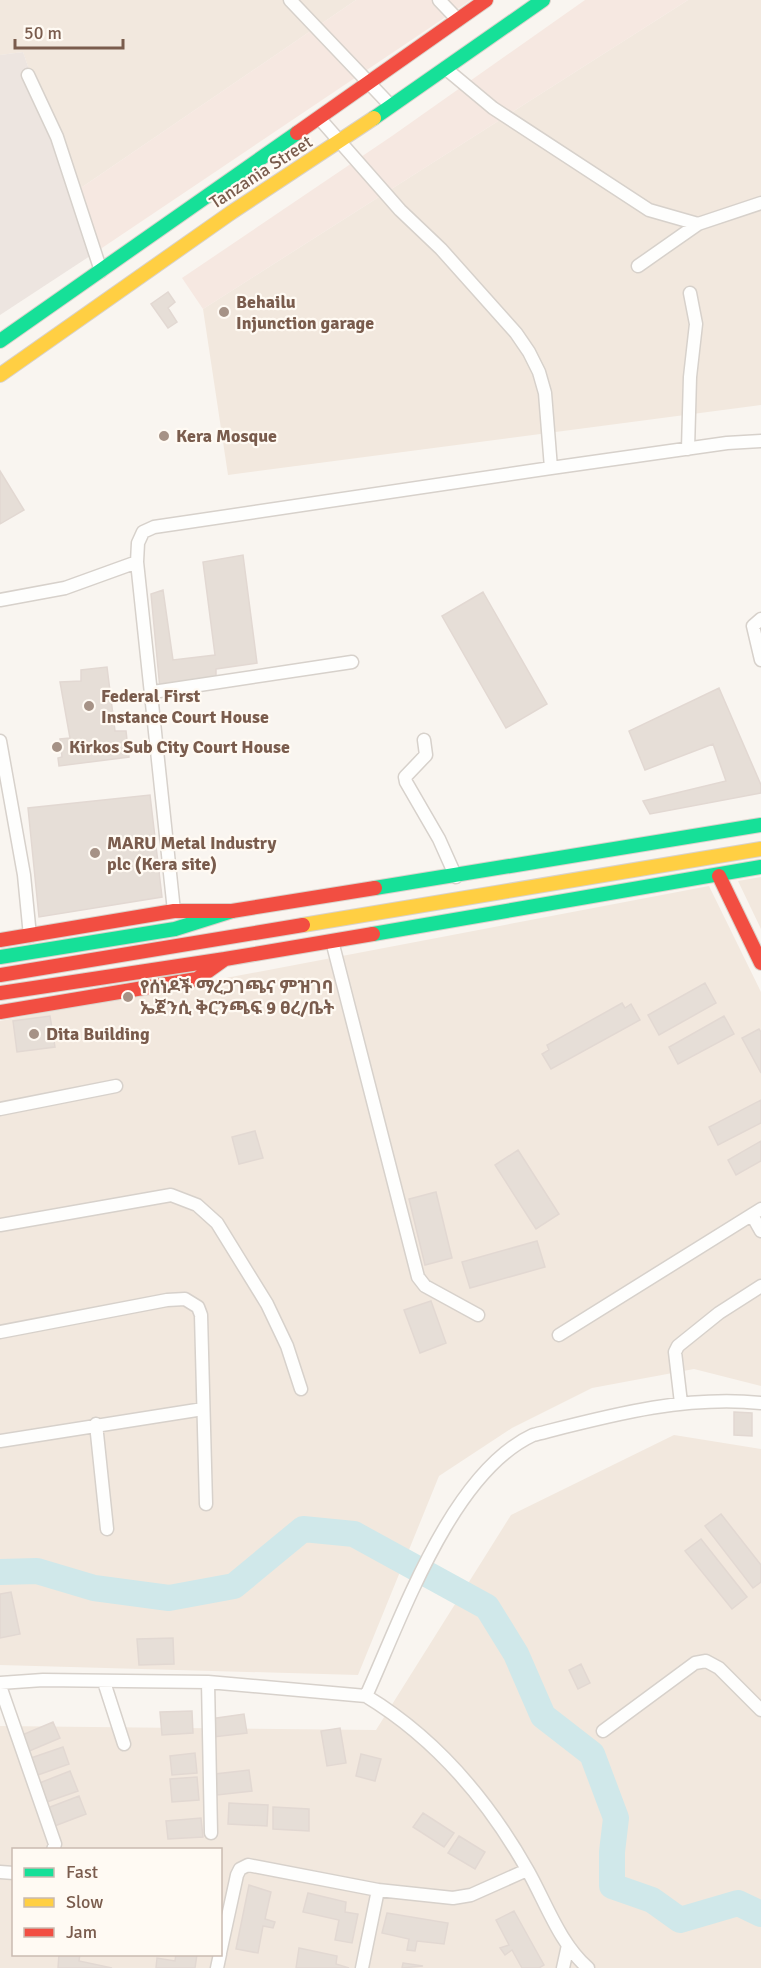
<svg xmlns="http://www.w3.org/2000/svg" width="761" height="1968" font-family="Signika,'Noto Sans Ethiopic',sans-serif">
	<rect width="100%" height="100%" fill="#f9f5f0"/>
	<path fill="#f2e8de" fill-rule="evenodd" d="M0,0H356L72,194L23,52L0,55Z
		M688,0H761V405L228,475L203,309Z
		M761,877V929L738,881Z
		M709,886L761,992V1386L694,1369L592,1388L512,1428L439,1476L358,1675L0,1665V1021Z
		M674,1435L761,1449V1968H0V1726L376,1730L511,1515ZM14,1850H220V1954H14Z"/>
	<path fill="#f6e8e1" d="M356,0H471L90,256L72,194Z
		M585,0H688L203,309L182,278L392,136Z"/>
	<path fill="#ede5e0" d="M23,52L72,194L90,256L0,315V55Z"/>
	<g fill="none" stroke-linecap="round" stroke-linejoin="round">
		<path stroke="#d0e8ea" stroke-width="26" d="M0,1572L37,1571L94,1588L169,1598L234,1586L303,1529L354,1534L487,1607L516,1654L543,1716L592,1754L616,1818L612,1852V1886L652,1900L680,1920L738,1903L761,1914"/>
	</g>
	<path fill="#e6ded7" stroke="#e2d8d2" stroke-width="1.5" d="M168,292L175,302L168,308L177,322L168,328L151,304Z
		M0,471L24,510L0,524Z
		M243,555L257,663L216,669V681L160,689L151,594L163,590L173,660L215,655L203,562Z
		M483,592L547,704L506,728L442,616Z
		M107,667L115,731H126L129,757L59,766L58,758L62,757L60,739L70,738L60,682L81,681V670Z
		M719,688L761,785V793L650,814L643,801L726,781L713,744L645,770L629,731Z
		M150,795L162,897L39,917L28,808Z
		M705,983L716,1003L659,1035L648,1015Z
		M622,1003L625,1008L631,1004L640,1020L551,1069L542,1054L549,1050L547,1045Z
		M50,1016L55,1047L17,1052L13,1021Z
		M724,1016L734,1034L678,1064L669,1047Z
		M759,1029L761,1032V1073L742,1038Z
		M761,1100V1123L718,1145L709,1127Z
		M255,1131L263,1158L239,1164L232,1137Z
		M761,1141V1161L736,1175L728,1160Z
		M518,1150L559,1214L536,1229L495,1165Z
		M436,1192L452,1258L425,1265L409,1199Z
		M537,1241L545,1267L470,1288L462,1262Z
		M431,1301L446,1343L420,1353L404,1310Z
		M734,1412L752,1413V1436L734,1435Z
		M721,1514L761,1565V1582L753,1588L705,1526Z
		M701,1539L747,1597L732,1609L685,1551Z
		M11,1592L20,1634L0,1638V1594Z
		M173,1638L174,1664L139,1665L137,1639Z
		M581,1664L590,1683L578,1689L569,1670Z
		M192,1711L193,1733L162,1735L160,1712Z
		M244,1714L247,1733L213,1737L210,1719Z
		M53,1722L60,1738L27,1752L20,1736Z
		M340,1728L346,1763L327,1766L321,1731Z
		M63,1747L69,1764L35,1776L28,1759Z
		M195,1753L197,1773L172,1775L170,1756Z
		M361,1754L381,1759L375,1781L356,1776Z
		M249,1770L252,1791L217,1795L215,1774Z
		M70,1771L78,1791L44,1803L37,1784Z
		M197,1777L199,1800L172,1802L170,1779Z
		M79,1796L86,1814L52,1827L45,1809Z
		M229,1803L268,1805L267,1826L228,1824Z
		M273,1807L309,1809V1831L273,1829Z
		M423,1813L454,1833L444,1847L413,1827Z
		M201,1818L203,1837L168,1839L166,1821Z
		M459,1836L485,1852L475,1869L448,1853Z
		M249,1885L271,1892L265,1919L275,1922L273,1928L263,1926L258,1953L236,1949Z
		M308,1893L346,1902L345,1912L358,1914L352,1943L335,1940L339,1920L303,1912Z
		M514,1911L544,1965L539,1968H522L512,1950L505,1955L500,1948L509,1945L496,1920Z
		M387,1913L448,1923L444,1944L417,1941L415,1951L407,1950L409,1939L382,1933Z
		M299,1948L337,1956L336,1964L349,1968H296Z
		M59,1954H80L79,1961L112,1968H58Z
		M176,1954H197L195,1968H156L157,1958L175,1961Z
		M403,1963L423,1966L402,1968Z"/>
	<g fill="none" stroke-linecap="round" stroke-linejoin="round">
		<defs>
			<path id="street" d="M290,0L390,105
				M439,0L458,20
				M445,68L493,108L649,210L698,224
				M28,75L57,137L101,271
				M320,119L400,210L441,249L516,333L529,352L539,372L545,393L551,468
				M638,266L698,224L761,203
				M688,449L690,377L696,324L690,293
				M0,600L65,588L137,562
				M761,619L753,626L761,660
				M153,692L352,662
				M424,740L426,755L405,777L406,782L439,839L456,877
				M0,741L24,875L30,936
				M174,911L137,562L138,543L143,532L154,527L551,468L727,443L761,441
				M332,941L418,1277L425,1286L478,1315
				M0,1109L116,1086
				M752,1215L761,1231
				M0,1225L171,1195L197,1205L217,1223L267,1304L287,1346L301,1389
				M0,1332L167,1300L185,1299L198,1307L201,1315L206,1504
				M559,1335L761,1209
				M681,1403L675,1352L678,1346L719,1313L761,1286
				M96,1424L107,1529
				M0,1441L203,1409
				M104,1682L124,1744
				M208,1682L211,1833
				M0,1683L43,1680L208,1682L366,1696C402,1617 451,1473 533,1435C608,1416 683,1395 761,1403
				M0,1686L55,1844L53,1850
				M366,1696C437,1739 488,1800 528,1871C546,1903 560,1944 588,1968
				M603,1731L695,1663L706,1661L719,1668L761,1710
				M0,1872L14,1873
				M220,1953L237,1875L240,1869L248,1865L378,1890L453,1898L471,1895L527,1870
				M217,1968L220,1954
				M362,1968L378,1890
				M563,1968L568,1945"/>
			<path id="fast" d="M374,118L543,0
				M0,341L297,133
				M375,888L761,825
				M373,934L761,867
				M0,957L175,929L232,911"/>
			<path id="slow" d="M0,375L232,212L374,118
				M303,925L761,849"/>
			<path id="jam" d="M297,133L486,0
				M719,876L761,963
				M0,940L174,911H232L375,888
				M0,975L303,925
				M0,993L225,959
				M0,1012L197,979L225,959L373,934"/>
		</defs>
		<use href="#street" stroke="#d7d1cb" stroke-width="15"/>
		<use href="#fast" stroke="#d9d2cb" stroke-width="16"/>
		<use href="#slow" stroke="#d9d2cb" stroke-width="16"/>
		<use href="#jam" stroke="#d9d2cb" stroke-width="16"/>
		<use href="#street" stroke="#fefefd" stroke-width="12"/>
		<use href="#fast" stroke="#16e098" stroke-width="14"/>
		<use href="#slow" stroke="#ffcf43" stroke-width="14"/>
		<use href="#jam" stroke="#f24e42" stroke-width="14"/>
	</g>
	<g fill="#a69286" stroke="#fffaf3" stroke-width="2">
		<circle cx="224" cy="312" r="6"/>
		<circle cx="164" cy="436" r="6"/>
		<circle cx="89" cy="706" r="6"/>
		<circle cx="57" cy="747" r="6"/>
		<circle cx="95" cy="853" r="6"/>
		<circle cx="128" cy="997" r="6"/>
		<circle cx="34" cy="1034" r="6"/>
	</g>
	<g text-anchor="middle" stroke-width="4.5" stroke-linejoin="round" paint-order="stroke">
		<g font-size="18" fill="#7a5c4d" stroke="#fffaf3">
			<text transform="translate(261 172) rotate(-33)" y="6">Tanzania Street</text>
		</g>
		<g font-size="18" font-weight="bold" fill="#7a5c4d" stroke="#fffaf3" text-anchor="start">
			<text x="236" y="308">Behailu<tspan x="236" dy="21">Injunction garage</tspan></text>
			<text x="176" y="442">Kera Mosque</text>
			<text x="101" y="702">Federal First<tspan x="101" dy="21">Instance Court House</tspan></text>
			<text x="69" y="753">Kirkos Sub City Court House</text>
			<text x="107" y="849">MARU Metal Industry<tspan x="107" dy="21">plc (Kera site)</tspan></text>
			<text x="140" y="993">የሰነዶች ማረጋገጫና ምዝገባ<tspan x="140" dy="21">ኤጀንሲ ቅርንጫፍ 9 ፀረ/ቤት</tspan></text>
			<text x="46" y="1040">Dita Building</text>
		</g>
	</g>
	<rect x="12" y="1848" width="210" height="108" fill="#fffaf3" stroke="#cabbb1" stroke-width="1.5"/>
	<rect x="24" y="1868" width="30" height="9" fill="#16e098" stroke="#cabbb1" stroke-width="1.5"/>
	<text x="66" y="1878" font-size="18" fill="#7a5c4d">Fast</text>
	<rect x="24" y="1898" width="30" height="9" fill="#ffcf43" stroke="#cabbb1" stroke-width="1.5"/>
	<text x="66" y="1908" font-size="18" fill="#7a5c4d">Slow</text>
	<rect x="24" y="1928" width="30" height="9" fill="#f24e42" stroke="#cabbb1" stroke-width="1.5"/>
	<text x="66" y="1938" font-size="18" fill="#7a5c4d">Jam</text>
	<path d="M15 39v9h108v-9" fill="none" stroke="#7a5c4d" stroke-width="3"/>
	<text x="24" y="39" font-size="18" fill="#7a5c4d" stroke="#fffaf3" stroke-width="4.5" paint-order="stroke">50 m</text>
</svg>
